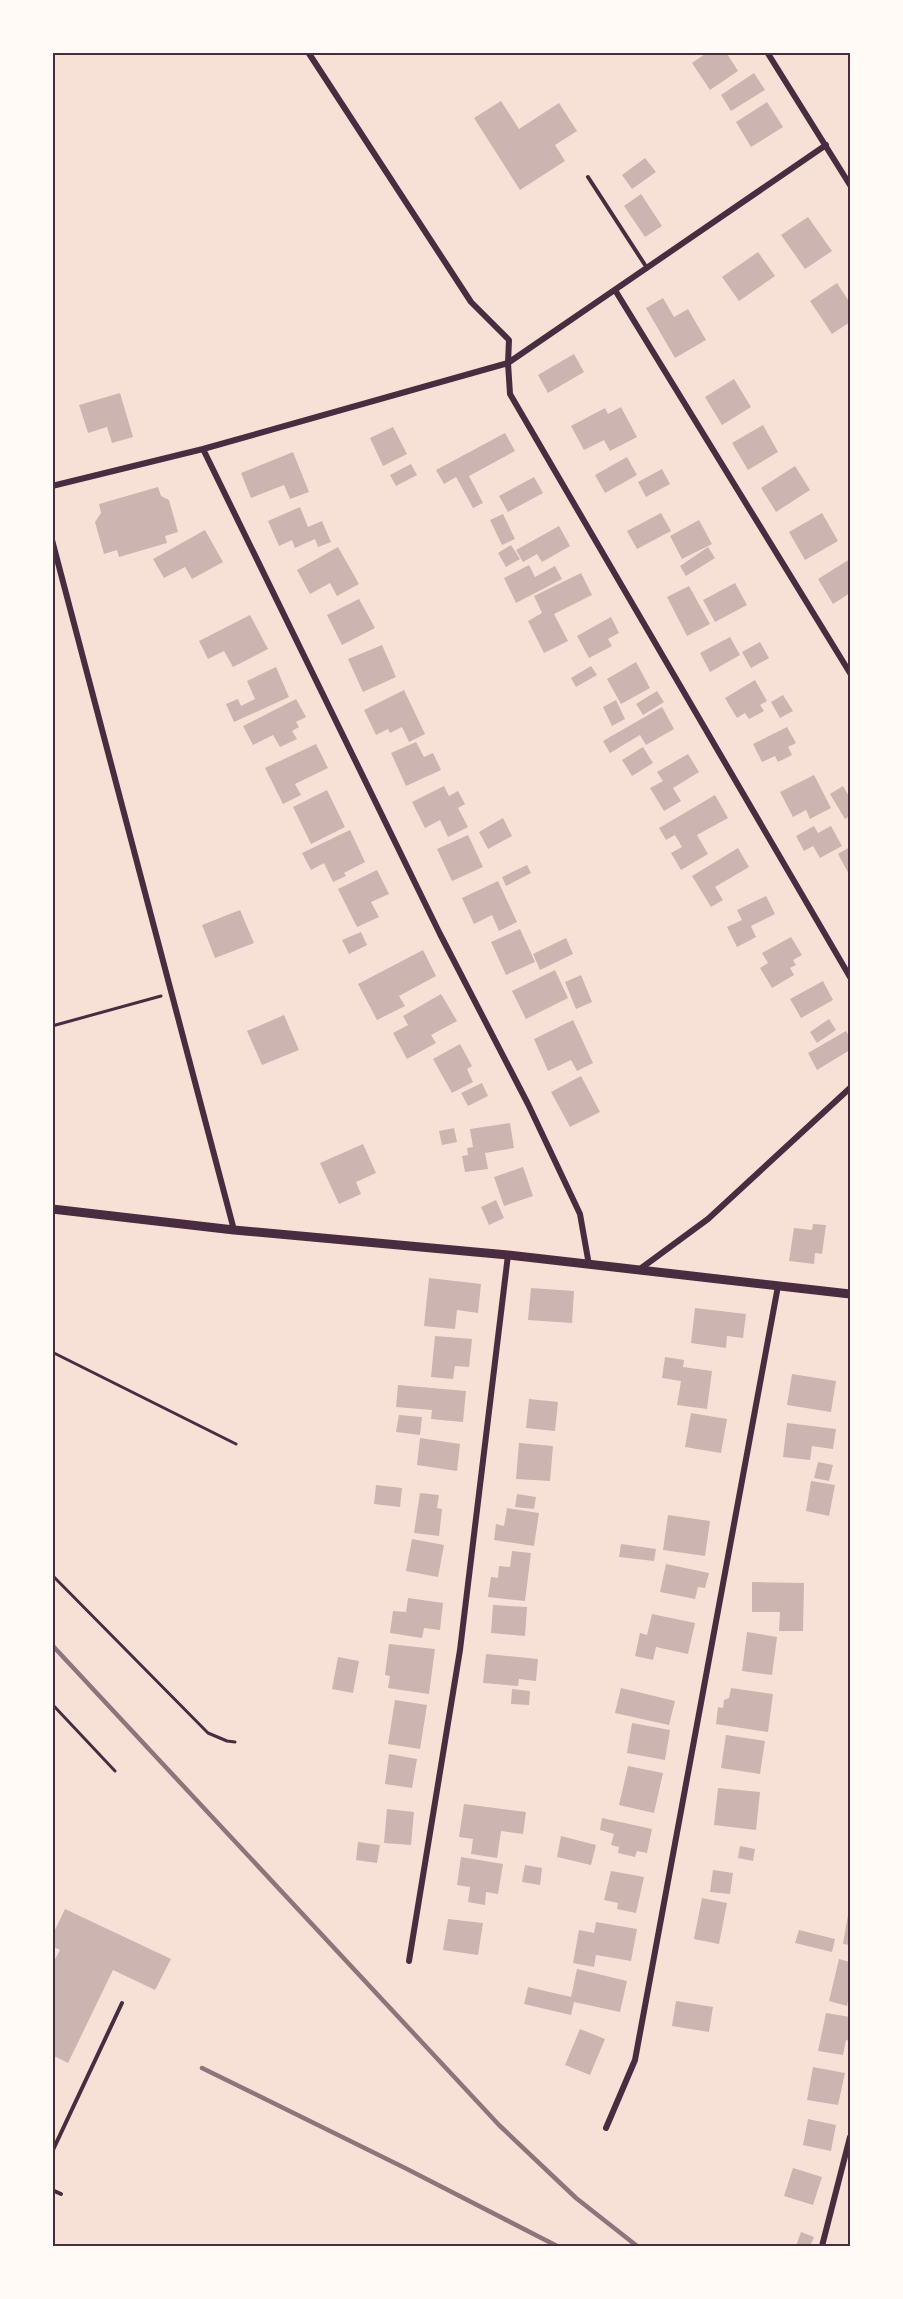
<svg xmlns="http://www.w3.org/2000/svg" width="903" height="2299" font-family="'Roboto Condensed',sans-serif">
	<rect width="100%" height="100%" fill="#f7e1d7"/>
	<path fill="#ccb4b1" d="M708,52H726L738,71L710,90L692,63Z
		M754,73L765,90L731,111L721,95Z
		M501,101L519,129L559,103L577,131L555,145L565,161L520,190L474,118Z
		M767,102L783,127L751,147L736,122Z
		M645,158L656,172L632,189L622,175Z
		M641,194L662,226L645,237L624,206Z
		M808,217L832,251L805,269L781,235Z
		M758,252L775,276L739,301L722,277Z
		M837,283L850,303V322L832,334L810,301Z
		M663,298L674,317L688,309L706,340L675,358L646,308Z
		M574,354L584,372L548,393L538,375Z
		M734,379L751,407L722,425L705,397Z
		M120,393L133,437L112,443L107,427L88,433L79,405Z
		M621,407L637,437L610,451L604,440L584,450L571,426L605,408L608,414Z
		M763,425L778,452L748,470L732,443Z
		M393,427L407,454L383,466L370,438Z
		M505,433L515,451L469,476L483,503L473,508L456,477L444,484L436,470Z
		M293,452L309,492L290,499L284,485L251,498L241,473Z
		M627,457L637,475L605,493L595,475Z
		M411,464L417,475L396,486L390,475Z
		M795,466L810,490L776,512L761,488Z
		M662,469L670,484L646,497L638,482Z
		M534,477L543,493L508,512L499,496Z
		M158,487L161,496L169,500L178,532L165,536L167,543L119,557L117,550L104,554L95,522L101,513L99,504Z
		M300,507L308,527L322,521L331,542L318,547L315,539L295,548L292,540L279,546L268,521Z
		M661,513L671,531L637,549L627,531Z
		M822,513L838,541L805,560L789,532Z
		M503,514L515,539L502,545L490,520Z
		M699,520L712,544L682,559L670,536Z
		M559,526L570,546L542,562L537,554L523,562L516,550Z
		M205,530L223,562L192,579L185,567L164,578L153,559Z
		M511,545L520,559L506,567L498,553Z
		M338,547L359,584L337,596L330,583L310,594L297,570Z
		M708,547L715,558L686,576L680,566Z
		M850,559V593L833,604L818,579Z
		M529,565L535,577L555,566L562,579L516,603L504,578Z
		M581,573L592,595L554,614L568,641L544,653L528,621L542,613L534,596Z
		M735,583L747,605L715,622L703,600Z
		M689,586L710,624L687,636L667,597Z
		M359,599L375,628L342,645L327,615Z
		M250,615L268,649L233,667L224,651L208,659L199,641Z
		M611,617L619,633L608,639L612,646L589,658L577,636Z
		M730,637L740,655L710,672L700,653Z
		M760,642L769,658L751,668L742,652Z
		M382,645L396,677L363,692L348,659Z
		M636,662L650,688L621,704L607,679Z
		M591,666L597,675L576,687L571,678Z
		M276,667L289,697L234,722L226,704L238,699L241,706L255,699L247,681Z
		M755,680L767,701L760,705L764,711L749,719L745,713L737,718L725,698Z
		M404,690L425,734L409,742L402,727L390,733L388,729L376,735L364,710Z
		M657,691L664,702L643,715L636,704Z
		M783,695L793,711L780,718L771,702Z
		M296,699L306,717L296,722L299,727L292,731L297,739L280,747L273,735L253,745L243,726Z
		M616,700L625,719L612,726L603,707Z
		M662,707L674,729L646,745L640,735L610,753L603,741Z
		M787,727L796,743L788,747L792,755L778,762L775,756L762,762L753,744Z
		M416,742L424,757L433,753L441,770L406,786L391,753Z
		M316,744L328,768L295,784L301,795L283,804L265,768Z
		M643,747L653,763L632,776L622,760Z
		M688,754L699,772L673,788L681,801L664,811L650,788L663,781L657,772Z
		M814,775L831,808L810,819L806,810L793,817L780,792Z
		M444,786L449,796L458,791L465,804L458,808L468,827L448,837L440,820L425,828L412,802Z
		M843,786L850,798V816L845,819L830,794Z
		M327,790L345,827L311,844L293,807Z
		M715,795L728,818L697,835L708,854L681,870L671,853L682,847L675,835L666,840L659,828Z
		M503,818L512,836L488,849L479,832Z
		M814,826L818,833L831,826L842,846L820,858L813,846L804,851L796,836Z
		M350,830L365,862L344,873L346,876L333,882L324,863L311,870L302,853Z
		M468,835L483,867L452,881L437,849Z
		M850,847V876L838,854Z
		M738,848L749,867L715,887L723,900L711,907L692,876Z
		M527,865L531,873L506,886L502,877Z
		M377,870L389,894L371,902L379,917L357,927L338,889Z
		M498,881L517,922L499,931L492,915L474,924L462,898Z
		M766,896L775,914L751,926L756,937L737,947L727,927L742,920L737,910Z
		M240,910L254,943L215,958L202,925Z
		M520,929L535,962L506,975L491,942Z
		M361,932L367,945L349,954L342,940Z
		M791,937L802,955L793,960L796,965L790,968L794,975L772,988L760,968L768,963L762,953Z
		M566,938L573,954L540,970L533,954Z
		M423,950L436,976L399,996L405,1006L377,1020L358,984Z
		M555,970L568,998L526,1019L512,991Z
		M581,975L592,1002L576,1009L565,982Z
		M823,981L833,1000L801,1018L790,999Z
		M441,994L457,1021L431,1035L436,1043L407,1059L393,1033L408,1025L403,1016Z
		M284,1015L299,1050L262,1065L247,1031Z
		M829,1019L836,1030L817,1043L810,1032Z
		M573,1020L593,1063L577,1071L571,1060L548,1071L534,1039Z
		M846,1031L850,1038V1050L817,1070L808,1053Z
		M460,1044L472,1066L467,1069L473,1082L452,1093L433,1059Z
		M581,1076L600,1112L570,1127L551,1092Z
		M482,1083L488,1096L468,1106L461,1093Z
		M510,1123L514,1148L485,1153L488,1169L465,1172L462,1156L468,1155L467,1148L473,1147L470,1129Z
		M454,1128L457,1142L442,1145L439,1131Z
		M363,1144L376,1173L356,1182L361,1194L339,1204L320,1163Z
		M523,1167L533,1196L504,1206L494,1177Z
		M496,1200L504,1218L489,1225L481,1207Z
		M813,1224L826,1225L822,1254L815,1253L814,1264L789,1261L794,1228L812,1230Z
		M429,1278L481,1284L478,1313L457,1310L455,1329L424,1326Z
		M531,1288L574,1291L572,1323L528,1320Z
		M695,1308L746,1314L743,1338L727,1336L726,1348L691,1343Z
		M435,1336L472,1339L469,1367L455,1366L453,1379L431,1377Z
		M665,1357L684,1360L683,1367L712,1371L707,1409L677,1405L681,1381L662,1378Z
		M792,1374L836,1381L831,1412L787,1405Z
		M398,1385L466,1391L463,1422L431,1419L432,1410L396,1407Z
		M529,1399L558,1402L555,1431L526,1428Z
		M691,1413L727,1419L721,1453L685,1447Z
		M399,1415L422,1417L420,1435L396,1432Z
		M787,1423L836,1429L833,1449L812,1446L810,1460L783,1457Z
		M420,1438L460,1444L457,1471L417,1465Z
		M519,1443L553,1446L550,1481L516,1479Z
		M818,1462L833,1465L829,1481L814,1478Z
		M811,1481L835,1485L829,1516L806,1511Z
		M376,1485L402,1488L400,1507L374,1504Z
		M420,1493L439,1495L437,1508L442,1509L439,1536L414,1533Z
		M517,1494L536,1497L534,1509L515,1507Z
		M507,1508L539,1513L534,1546L494,1540L496,1524L504,1526Z
		M668,1515L710,1521L705,1556L663,1550Z
		M412,1539L444,1545L438,1577L406,1571Z
		M621,1544L656,1549L654,1561L619,1557Z
		M512,1551L531,1553L525,1601L488,1597L491,1577L498,1578L499,1566L510,1567Z
		M666,1564L709,1573L705,1588L698,1587L695,1599L660,1592Z
		M752,1582L804,1583L803,1631H779L780,1612H752Z
		M408,1598L443,1603L440,1630L424,1628L422,1638L390,1633L393,1611L406,1612Z
		M493,1605L527,1607L525,1636L491,1633Z
		M652,1614L695,1623L688,1654L656,1647L653,1660L635,1656L640,1633L647,1635Z
		M747,1632L777,1637L772,1675L742,1671Z
		M389,1644L435,1649L429,1694L388,1688L390,1676L385,1675Z
		M486,1654L538,1659L536,1681L519,1679L518,1686L483,1683Z
		M338,1657L359,1661L353,1693L332,1689Z
		M621,1688L675,1701L669,1725L615,1713Z
		M731,1688L773,1694L768,1732L716,1724L718,1707L723,1708L724,1700L729,1698Z
		M512,1689L530,1691L529,1705L511,1704Z
		M395,1700L427,1705L420,1749L388,1744Z
		M632,1723L670,1730L665,1760L627,1753Z
		M726,1735L765,1741L760,1774L721,1768Z
		M389,1754L417,1759L412,1788L385,1784Z
		M628,1766L663,1773L654,1813L619,1805Z
		M718,1788L760,1792L756,1830L714,1825Z
		M464,1804L526,1812L523,1834L501,1831L497,1858L471,1854L473,1839L459,1837Z
		M387,1809L414,1812L411,1845L384,1843Z
		M602,1818L652,1829L647,1853L637,1851L635,1857L618,1853L619,1847L611,1845L614,1834L600,1830Z
		M561,1836L596,1845L591,1865L557,1857Z
		M358,1842L380,1845L377,1863L356,1860Z
		M740,1846L755,1849L753,1861L738,1858Z
		M461,1857L503,1864L498,1894L486,1892L485,1905L468,1902L470,1887L457,1885Z
		M525,1865L542,1868L540,1885L522,1882Z
		M713,1870L733,1873L730,1894L710,1892Z
		M611,1871L644,1877L636,1913L617,1909L618,1903L604,1900Z
		M702,1898L727,1903L719,1944L694,1939Z
		M65,1909L171,1959L155,1990L113,1970L68,2063L52,2055V1965L60,1950L52,1946V1936Z
		M849,1909H850V1945L843,1944Z
		M448,1919L483,1923L478,1955L443,1950Z
		M596,1922L637,1929L631,1961L596,1955L594,1967L573,1963L579,1930L594,1933Z
		M799,1930L835,1939L832,1952L795,1943Z
		M839,1959L850,1962V1992L847,2006L829,2001Z
		M577,1969L627,1981L620,2012L574,2002L571,2015L524,2004L528,1987L571,1997Z
		M676,2001L713,2007L709,2032L672,2026Z
		M826,2013L850,2017V2041L846,2040L843,2055L818,2051Z
		M580,2029L605,2039L590,2075L565,2065Z
		M813,2067L845,2073L838,2105L807,2100Z
		M808,2119L836,2125L831,2151L803,2145Z
		M793,2168L822,2177L813,2205L784,2196Z
		M801,2232L814,2237L810,2246H796Z"/>
	<g fill="none" stroke-linecap="round" stroke-linejoin="round">
		<path stroke="#4a2c40" stroke-width="3" d="M52,1026L161,996
			M52,1352L236,1444
			M52,1575L208,1733L227,1741L235,1742
			M52,1704L115,1771"/>
		<path stroke="#4a2c40" stroke-width="4" d="M588,177L647,268
			M52,2152L122,2003
			M52,2190L61,2194"/>
		<path stroke="#4a2c40" stroke-width="6" d="M308,52L471,302L509,340L508,363L510,394L850,977
			M767,52L850,185
			M615,290L850,673
			M203,449L440,934L528,1104L580,1214L589,1265
			M52,486L203,449L508,363L826,145
			M52,540L234,1230
			M640,1269L708,1219L850,1088
			M409,1961L460,1650L508,1255
			M606,2128L635,2060L778,1286
			M822,2246L850,2137"/>
		<path stroke="#4a2c40" stroke-width="9" d="M52,1209L234,1230L508,1255L850,1294"/>
		<path stroke="#8f747c" stroke-width="4.5" d="M52,1645L499,2125L576,2198L637,2246
			M202,2068L405,2168L557,2246"/>
	</g>
	<rect width="903" height="2299" fill="none" stroke="#fffaf5" stroke-width="108"/>
	<rect x="54" y="54" width="795" height="2191" fill="none" stroke="#4a2c40" stroke-width="2"/>
</svg>
